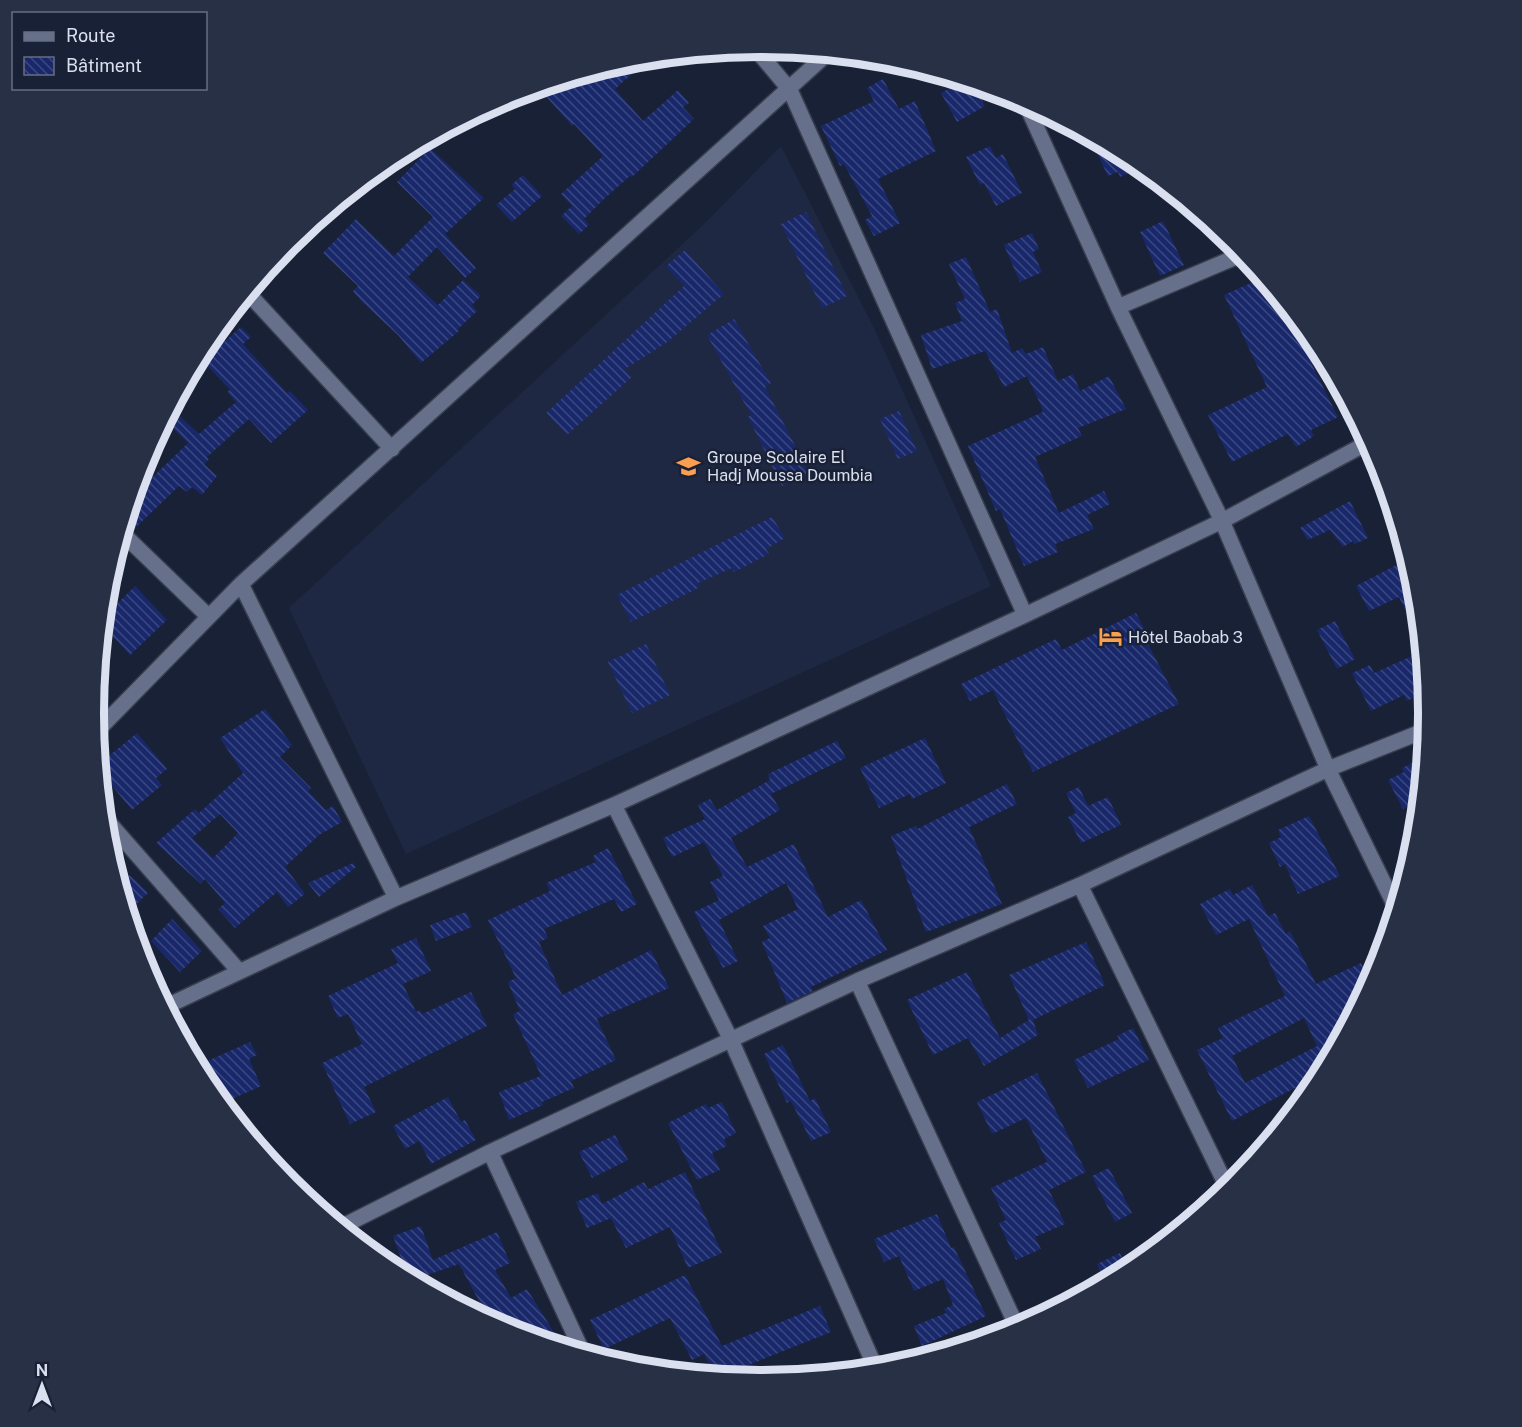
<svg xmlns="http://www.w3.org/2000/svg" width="1522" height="1427" font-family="'Public Sans',sans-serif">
	<defs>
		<pattern id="building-back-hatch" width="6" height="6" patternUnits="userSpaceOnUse" patternTransform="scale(1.5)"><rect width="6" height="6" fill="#19286b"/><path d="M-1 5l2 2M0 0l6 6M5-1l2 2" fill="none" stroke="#3a4780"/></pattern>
	</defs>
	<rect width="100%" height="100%" fill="#192136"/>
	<path fill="#1f2843" d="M781,146L875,330L991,586L406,854L289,608L702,226Z"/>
	<path fill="url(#building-back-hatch)" fill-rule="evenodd" d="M651,57L615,89L643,121L678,90L689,103L683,107L694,119L632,177L630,176L605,198L584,219L589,225L579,234L561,216L572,206L561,194L603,156L574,124L572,126L538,87L566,79L572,85L586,73L600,69L603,73L612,65Z
		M883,79L899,109L915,101L936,151L878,179L900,223L874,236L865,220L872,216L844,164L840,166L821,126L874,101L867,88Z
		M963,81L973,84L985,106L957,122L941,93Z
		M1089,136L1132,159L1142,167L1120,177L1118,172L1108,176Z
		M990,146L996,158L1003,154L1022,193L996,206L984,183L980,185L966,157Z
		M430,148L484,198L445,234L476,268L465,278L437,247L408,277L438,305L463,280L481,296L472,305L477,311L457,330L459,331L421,363L398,335L360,300L353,291L358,286L323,253L356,219L394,256L433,217L397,182Z
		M523,175L542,196L512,222L496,205L515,189L511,185Z
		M806,212L847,296L822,308L781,224Z
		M1163,221L1184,265L1160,276L1140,232Z
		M1032,233L1039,249L1033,252L1042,272L1020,282L1004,245Z
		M685,250L724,294L666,343L625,369L632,377L567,435L546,413L684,286L666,266Z
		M966,257L990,312L997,309L1012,353L1022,348L1026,354L1043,347L1058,381L1073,374L1080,391L1109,376L1126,409L1078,428L1082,436L1035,457L1059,513L1104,491L1110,504L1087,515L1094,529L1055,544L1058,552L1024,566L1000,509L996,511L968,446L1043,412L1040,403L1027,376L1004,387L985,351L932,369L921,335L962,321L955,303L965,299L949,264Z
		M1262,278L1316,343L1324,359L1312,365L1338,417L1311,430L1314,436L1296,447L1288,434L1232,462L1208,415L1267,387L1224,295Z
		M734,319L771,383L765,387L809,473L782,486L748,417L751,415L707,335Z
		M241,327L251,337L243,344L287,393L290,391L308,410L271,443L249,419L207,457L209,459L204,464L217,476L202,495L192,487L187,492L179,486L133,530L125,524L133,496L188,443L165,421L171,408L199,434L236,402L227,392L230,390L203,361Z
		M899,411L917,451L898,459L880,419Z
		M1350,501L1368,538L1355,544L1353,541L1343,547L1330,530L1308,540L1300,528Z
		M772,517L785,538L766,549L769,554L734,572L732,568L698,583L700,587L631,622L617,595Z
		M1408,559L1415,584L1419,639L1399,597L1369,611L1356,586Z
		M135,586L167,620L130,655L103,626L106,590L118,603Z
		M1136,613L1150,640L1147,642L1179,704L1033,772L993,690L970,701L961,684L1056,639L1062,650Z
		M1335,621L1355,659L1337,669L1317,630Z
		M646,644L670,695L632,713L608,662Z
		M1412,656L1426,692L1407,701L1404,695L1371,711L1352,673L1370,665L1374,673Z
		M265,709L292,745L280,757L311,788L308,791L326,810L333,806L342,822L319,835L285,867L305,894L288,907L277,892L235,928L218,909L225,903L205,879L201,884L156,843L195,809L199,813L243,773L220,738ZM220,814L238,833L213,858L192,838Z
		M137,733L167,769L156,778L162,785L132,810L100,771L99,764Z
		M925,738L946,783L912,799L910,794L879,808L860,768Z
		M837,741L846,758L771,794L780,810L731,838L747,867L794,844L828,917L861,900L887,950L811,987L813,991L787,1003L762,942L770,938L763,926L798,909L786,883L719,920L738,961L723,968L694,912L719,900L710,882L723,876L704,842L672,857L663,838L705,819L698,805L710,799L717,810L770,780L768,774Z
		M1424,757L1419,801L1403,809L1388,780L1404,772L1402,768Z
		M1007,784L1017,804L969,827L1002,904L926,932L891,836L916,826L917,829Z
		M1079,787L1088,806L1108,797L1121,825L1081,843L1068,817L1076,813L1066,793Z
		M1309,816L1340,876L1298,894L1285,864L1280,867L1269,843L1281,837L1278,830Z
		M608,848L637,904L621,912L614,899L544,929L548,938L539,942L562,995L651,950L669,988L597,1019L616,1060L571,1081L574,1088L542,1102L543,1105L509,1120L499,1092L541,1076L513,1014L520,1011L508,982L516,978L488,920L550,891L546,883L596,862L593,856Z
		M353,863L356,867L319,897L308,883Z
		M130,875L148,893L128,912L119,885Z
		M1252,885L1268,916L1275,913L1286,934L1290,931L1316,984L1361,963L1370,983L1315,1084L1303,1099L1297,1087L1232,1121L1197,1050L1223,1038L1218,1028L1285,996L1249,919L1216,935L1200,904L1230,889L1233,895ZM1304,1018L1317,1046L1245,1083L1232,1056Z
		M466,912L472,927L436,941L430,925Z
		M172,919L202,951L180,972L151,941Z
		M416,938L431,971L403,984L416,1012L420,1010L422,1014L471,992L487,1026L364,1087L376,1112L350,1124L322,1063L362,1044L348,1014L338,1018L328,996L398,963L391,949Z
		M1086,942L1105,985L1033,1020L1038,1035L984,1066L968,1038L933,1055L907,1000L967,972L1000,1038L1029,1020L1009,975Z
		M1133,1028L1149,1060L1088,1088L1074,1060L1119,1039L1117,1036Z
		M250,1042L257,1055L249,1059L261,1086L223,1103L205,1062Z
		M783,1045L810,1101L815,1098L831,1132L811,1141L791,1101L787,1103L764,1054Z
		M1037,1073L1086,1172L1049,1190L1065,1224L1035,1237L1041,1249L1016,1260L999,1223L1006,1220L991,1188L1047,1162L1026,1118L992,1134L977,1102Z
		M448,1097L461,1122L465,1120L476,1140L431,1164L419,1141L405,1149L393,1126Z
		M722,1102L736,1133L724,1139L727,1146L712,1153L720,1170L697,1180L668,1123L706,1104L708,1108Z
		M615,1135L628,1160L592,1178L579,1152Z
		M1109,1168L1132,1213L1115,1222L1092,1176Z
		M685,1172L722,1253L688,1268L670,1227L626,1248L611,1218L587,1228L576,1202L598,1193L602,1204L644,1182L648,1189Z
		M937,1214L951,1248L954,1247L986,1316L922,1346L914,1326L946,1313L944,1309L953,1305L943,1279L914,1291L899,1256L884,1262L874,1239Z
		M421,1226L433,1260L497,1232L510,1263L495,1270L511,1298L527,1289L555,1334L543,1341L514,1332L504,1316L492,1323L490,1321L459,1264L413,1280L408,1277L393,1236Z
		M1152,1244L1155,1249L1131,1268L1105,1282L1097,1264L1120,1253L1122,1258Z
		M685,1275L722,1346L820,1306L831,1332L736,1370L740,1378L715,1376L704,1354L692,1360L670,1318L604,1349L590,1320Z"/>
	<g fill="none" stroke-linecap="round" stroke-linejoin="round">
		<defs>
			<path id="minor" d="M754,47L790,90L1025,615
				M1025,102L1118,307L1222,521L1328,769L1396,908
				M248,293L392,449
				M1118,307L1243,254
				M122,533L208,616
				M241,584L396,898
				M96,732L241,584L828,53
				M614,805L731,1040L876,1369
				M104,817L238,970
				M1080,885L1228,1189
				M857,981L1018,1329
				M165,1007L396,898L614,805L1025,615L1222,521L1369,442
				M490,1152L583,1353
				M341,1227L490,1152L857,981L1080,885L1328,769L1426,730"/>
		</defs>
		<use href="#minor" stroke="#383d4f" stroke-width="18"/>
		<use href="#minor" stroke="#66708a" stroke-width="15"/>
	</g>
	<defs>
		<symbol id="school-bare" viewBox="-9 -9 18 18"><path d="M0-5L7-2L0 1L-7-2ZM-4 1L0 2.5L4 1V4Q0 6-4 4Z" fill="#fa9f50" stroke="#192136" stroke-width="2.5" paint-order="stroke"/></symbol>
		<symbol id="hotel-bare" viewBox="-9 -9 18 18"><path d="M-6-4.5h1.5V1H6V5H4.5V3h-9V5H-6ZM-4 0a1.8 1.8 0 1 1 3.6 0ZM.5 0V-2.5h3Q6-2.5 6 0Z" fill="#fa9f50" stroke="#192136" stroke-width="2.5" paint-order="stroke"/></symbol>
	</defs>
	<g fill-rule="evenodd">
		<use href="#school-bare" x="672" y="450" width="33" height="33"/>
		<use href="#hotel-bare" x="1094" y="620" width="33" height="33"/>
	</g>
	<g text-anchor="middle" stroke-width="5" stroke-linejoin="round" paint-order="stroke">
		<g font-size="16" fill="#dae0ef" stroke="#192136" text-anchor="start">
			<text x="707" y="463">Groupe Scolaire El<tspan x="707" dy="18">Hadj Moussa Doumbia</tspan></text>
			<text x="1128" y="643">Hôtel Baobab 3</text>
		</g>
	</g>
	<path d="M0 0H1522V1427H0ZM760 57H762A656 656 0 0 1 1418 713V714A656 656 0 0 1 762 1370H760A656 656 0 0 1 104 714V713A656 656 0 0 1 760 57Z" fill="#283045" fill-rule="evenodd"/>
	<path fill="none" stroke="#dae0ef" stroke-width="8" d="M760 57H762A656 656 0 0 1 1418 713V714A656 656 0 0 1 762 1370H760A656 656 0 0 1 104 714V713A656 656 0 0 1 760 57Z"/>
	<rect x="12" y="12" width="195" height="78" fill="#192136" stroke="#666d80" stroke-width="1.5"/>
	<rect x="24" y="32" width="30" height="9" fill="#66708a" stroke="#666d80" stroke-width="1.5"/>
	<text x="66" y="42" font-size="18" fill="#dae0ef">Route</text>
	<rect x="24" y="57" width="30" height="18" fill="url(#building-back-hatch)" stroke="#666d80" stroke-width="1.5"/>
	<text x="66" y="72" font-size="18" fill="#dae0ef">Bâtiment</text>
	<g transform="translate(42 1385)" stroke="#192136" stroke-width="4.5" paint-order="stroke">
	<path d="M0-4.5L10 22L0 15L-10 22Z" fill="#dae0ef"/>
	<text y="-9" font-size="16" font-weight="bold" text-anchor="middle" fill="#dae0ef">N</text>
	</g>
</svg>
